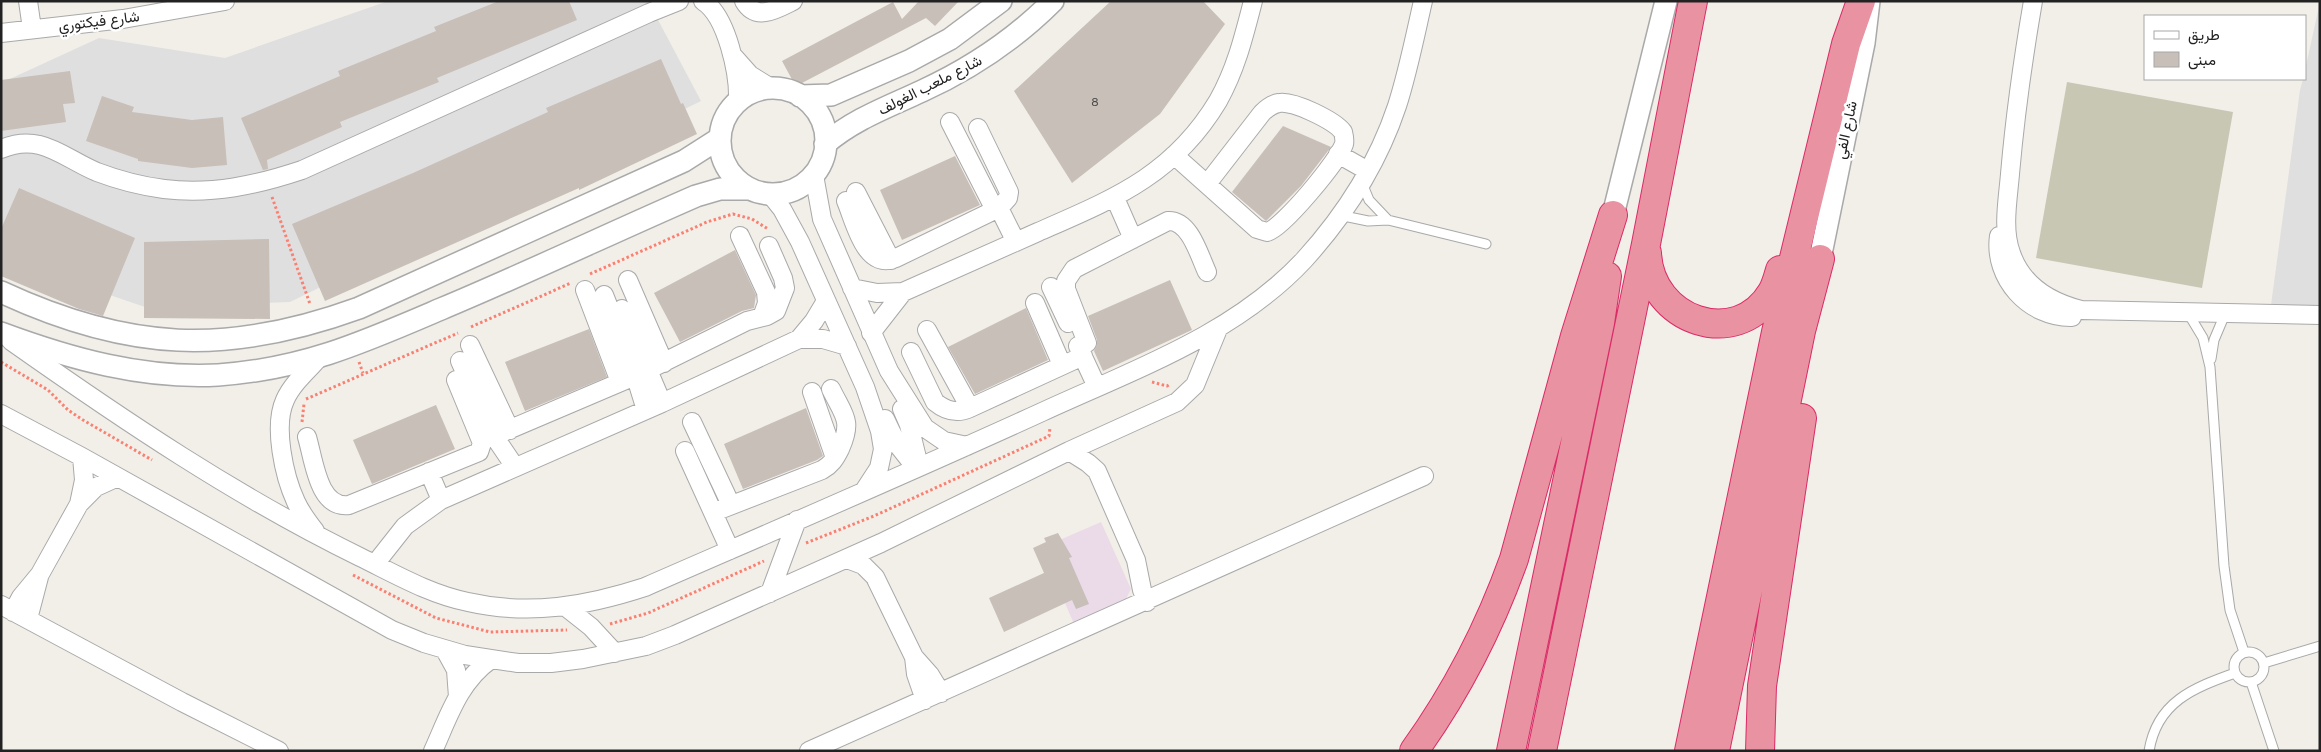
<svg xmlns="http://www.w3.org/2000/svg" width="2321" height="752" font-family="Figtree,Vazirmatn,sans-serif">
	<rect width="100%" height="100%" fill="#f2efe9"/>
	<path fill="#e0dfdf" d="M388,1H648L701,101L290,302L145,307L1,258V83L99,38L225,58Z
		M2320,2V307L2271,305L2300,90L2303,79H2305V70Z"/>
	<path fill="#ebdbe8" d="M1101,522L1131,589L1123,605L1075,626L1041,548Z"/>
	<path fill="#c7c7b4" d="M2067,82L2233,112L2202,288L2036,258Z"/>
	<path fill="#c7bfb8" d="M499,1H569L577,20L437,78L439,82L340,122L342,127L267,160L268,169L263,170L241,118L340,76L338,71L436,31L434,27Z
		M919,1H959L935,26L926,18L802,83L795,85L782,61L893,2L902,19Z
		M1111,1H1203L1225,24L1160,114L1072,183L1014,91Z
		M661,59L681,104L683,103L697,134L579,190V188L325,301L292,224L413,173L548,112L546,108Z
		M70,71L75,103L63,104L66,122L1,131V80Z
		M102,96L134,107L132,112L192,120L223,117L227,165L192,168L138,161V159L86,141Z
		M1283,126L1331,147L1301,186L1266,221L1232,192Z
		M955,156L980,205L902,240L880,190Z
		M19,188L135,238L103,316L79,309L1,276V229Z
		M269,239L270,319L144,318V242Z
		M735,250L756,295L754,308L742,311L680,342L654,293Z
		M1170,280L1192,330L1103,371L1094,351L1097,345V340L1088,316Z
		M1026,308L1048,360L975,394L948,347Z
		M589,329L607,377L525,411L505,362Z
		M436,405L455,449L372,484L353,440Z
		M806,408L823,456L817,460L743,489L724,444Z
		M1058,533L1072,557L1069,558L1089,604L1076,609L1072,600L1004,632L989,598L1044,573L1033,548L1046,542L1044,538Z"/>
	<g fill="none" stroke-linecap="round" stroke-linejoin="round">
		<defs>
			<path id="service" d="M1362,183L1369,200L1388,220
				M1339,215L1368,221L1388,220L1486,244
				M2188,313L2203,338L2210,367L2224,566L2230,610L2244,652
				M2211,359L2214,340L2225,314
				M2234 667a15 15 0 1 1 30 0a15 15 0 1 1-30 0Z
				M2264,663L2320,646
				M2251,682L2274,751
				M2149,751C2157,702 2193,688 2235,673"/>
			<path id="minor" d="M28,1L32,29
				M703,1C727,16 739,74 738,101
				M744,1C756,22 777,9 793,1
				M2033,1C2023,59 2015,116 2010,174C2008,199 2002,229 2011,253C2022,286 2050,302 2081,310L2320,315
				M1,33L123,19L225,1
				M734,57L750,75L771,88
				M950,122L995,210
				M1,149C41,132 63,158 97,172C118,180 141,186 164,189C212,195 257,185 302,170L649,13L679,1
				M1338,154L1368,171
				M1174,155L1257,229L1267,232C1282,229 1339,160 1344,144C1345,140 1344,136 1343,132C1335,121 1293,100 1279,103C1272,104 1267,108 1262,113L1207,184
				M814,175L822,219L889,371L925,428L944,441L967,446
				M856,192L891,260
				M770,194L782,209L800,242L865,387L880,431L883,449L879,468L864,491
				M1115,198L1133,239
				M846,201C855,222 865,271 896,258L999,208L1008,198L1009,192L978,128
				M999,208L1016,242
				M740,236L766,292L767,303L762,317
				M1999,236C1993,278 2029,318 2072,317
				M628,280L664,363
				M1051,287L1068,323
				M852,288L877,293L903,292C948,272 993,252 1038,232C1113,199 1173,176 1218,101C1236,69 1244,36 1253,1
				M585,290L620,382
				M604,295L633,368L646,410
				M1035,303L1062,365
				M622,309L662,403
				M927,330L970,408
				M871,333L903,292
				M799,339H823L847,346
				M11,341C123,420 237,497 360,557C395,574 429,594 468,602C529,616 587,606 645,587C778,529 911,472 1042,412C1133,370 1234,335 1304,260C1344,216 1378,163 1397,106C1408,72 1415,36 1423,1
				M1087,343L1066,289V281L1074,269L1168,221C1190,220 1199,255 1207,272
				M470,345L510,430
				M1078,346L1097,387
				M911,352L935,402C946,411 957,414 970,408L1083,356
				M460,361L494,436L515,467
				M648,370L747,321L767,316L776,311L785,288L783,278L769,246
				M812,392L835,458
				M902,409L909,425L919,466
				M1,414L82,457L392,630L424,643L465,655L518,663H551L583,659L646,646L675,635L881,543L1069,451L1177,402L1195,385L1218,329
				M885,419L897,444L916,468
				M692,422L731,505
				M494,436L635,376
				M307,437C314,460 318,509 349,505L479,452L482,443L456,380
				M685,451L730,550
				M1069,451L1088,463L1097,471L1136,560L1142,590L1147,602
				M429,472L441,500
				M79,504L96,487L118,477
				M714,512L822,470C831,465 835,459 840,449C853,420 844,416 831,389
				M315,531C308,522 301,513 296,502C284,476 273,426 285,400C292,384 307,371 319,358
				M847,559L863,565L875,577L914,657L930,675L941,693
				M375,564L405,526L441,500L662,403L799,339L814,321L826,301
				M770,593L797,520
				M1,605L182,702L279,751
				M567,608L591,627L615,653
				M13,612L21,597L40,574L79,504L84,480L82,457
				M28,619L39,577
				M445,650L456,670L458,697
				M914,657L916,674L925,700
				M433,751C448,718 459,682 490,660
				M809,751L1424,476"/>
			<path id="tertiary" d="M720 141a53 53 0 1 1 106 0a53 53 0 1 1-106 0Z
				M800,96L831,95L909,61L950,39L1001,1
				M825,144C854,119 888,107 922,91C972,68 1014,40 1053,1
				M1613,215L1666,1
				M1820,259L1864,43L1869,1
				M1,292C128,351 227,356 359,308L684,161L720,138
				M1,333C71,359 143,379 218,375C304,369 364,342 441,309C527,273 611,233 696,196L720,189H750"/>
			<path id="motorway" d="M1647,253C1650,321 1737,351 1772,292C1776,285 1778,277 1780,270
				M1414,751C1457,691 1489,629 1514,559L1575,336L1613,215
				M1511,751L1600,323L1607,276
				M1542,751L1646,244L1693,1
				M1689,751L1776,332L1846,44L1861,1
				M1715,751L1801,331L1820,259
				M1760,751L1762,686L1802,418"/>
		</defs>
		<use href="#service" stroke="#a9a9a9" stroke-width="11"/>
		<use href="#minor" stroke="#a9a9a9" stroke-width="20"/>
		<use href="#tertiary" stroke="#a9a9a9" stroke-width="24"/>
		<use href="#motorway" stroke="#dc2a67" stroke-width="30"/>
		<path stroke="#fa8072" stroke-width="3" stroke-dasharray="2.5 2.5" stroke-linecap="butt" d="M272,197L310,304
			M590,274L707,222L733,214L752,219L768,229
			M471,327L571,283
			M1,362L48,390L68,410L83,420L152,460
			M359,362L363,373
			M1152,382L1167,386L1170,384
			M306,399L458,333
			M302,422L304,404
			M806,543L874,516L1049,436L1050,428
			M353,575L436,618L490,632L567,630
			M610,624L648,613L764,561"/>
		<use href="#service" stroke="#fff" stroke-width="9"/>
		<use href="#minor" stroke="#fff" stroke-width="18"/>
		<use href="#tertiary" stroke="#fff" stroke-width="21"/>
		<use href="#motorway" stroke="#e892a2" stroke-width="28"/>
	</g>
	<g text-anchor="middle" stroke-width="5" stroke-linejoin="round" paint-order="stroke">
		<g font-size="12" fill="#4b4948">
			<text x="1095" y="106">8</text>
		</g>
		<g font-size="15" fill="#222" stroke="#fff">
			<text transform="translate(99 21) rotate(-7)" y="5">شارع فيكتوري</text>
			<text transform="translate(930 85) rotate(-27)" y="5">شارع ملعب الغولف</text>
			<text transform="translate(1846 130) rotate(-78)" y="5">شارع الفي</text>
		</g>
	</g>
	<rect width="2321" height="752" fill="none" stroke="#222222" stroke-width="5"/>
	<rect x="2144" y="15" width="162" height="65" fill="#ffffff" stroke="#a7a7a7"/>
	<rect x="2154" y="31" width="25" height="8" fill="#ffffff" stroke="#a7a7a7"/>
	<text x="2188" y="40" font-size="15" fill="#222222">طريق</text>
	<rect x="2154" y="52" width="25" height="15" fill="#c7bfb8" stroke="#a7a7a7"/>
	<text x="2188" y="65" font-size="15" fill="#222222">مبنى</text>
</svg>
